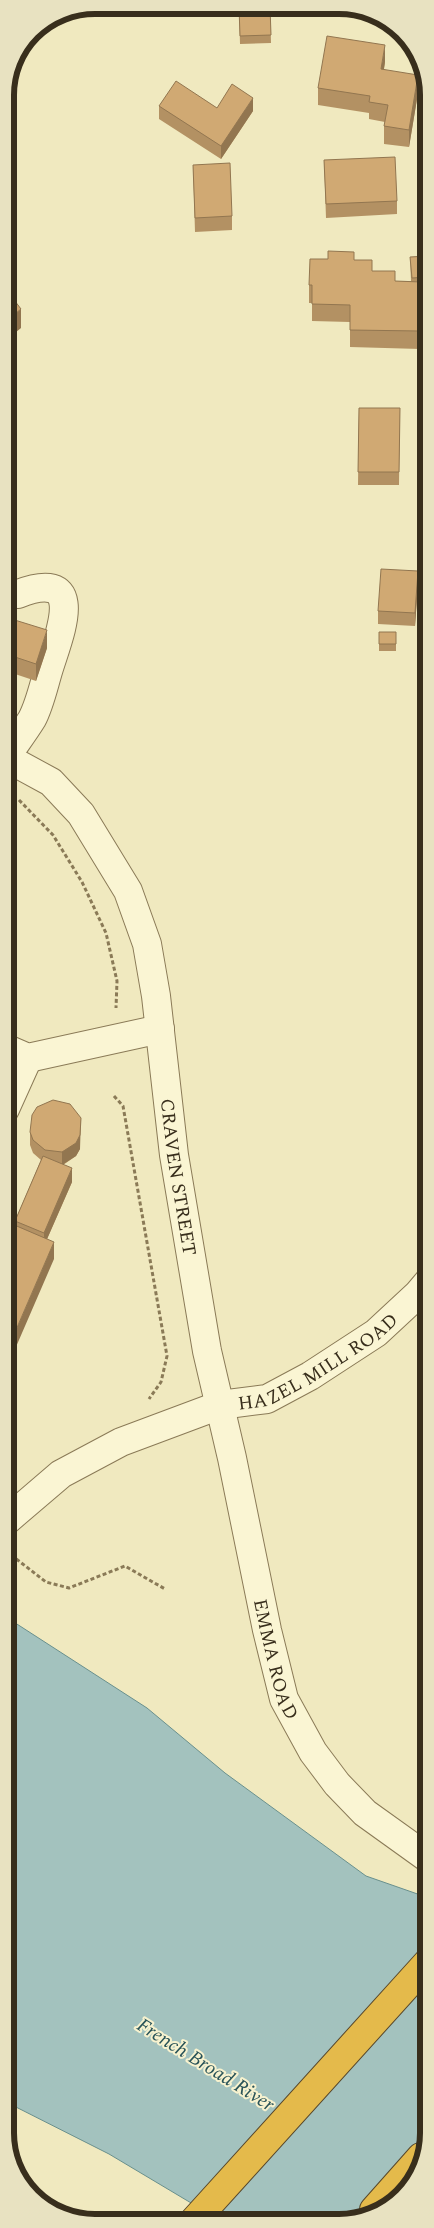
<svg xmlns="http://www.w3.org/2000/svg" width="434" height="2228" font-family="Spectral,serif">
	<rect width="100%" height="100%" fill="#f0e9bf"/>
	<path fill="#a3c2be" stroke="#69908d" d="M6,1617L147,1708L225,1773L366,1876L429,1898V2139L406,2193L350,2222H223L109,2154L6,2102Z"/>
	<g fill="none" stroke-linecap="round" stroke-linejoin="round">
		<defs>
			<g id="minor">
				<path id="s1" d="M5,757L51,782L81,814L128,891L147,944L156,996L174,1155L207,1351L232,1458L267,1630L284,1699L313,1752L337,1784L365,1813L429,1859"/>
				<path d="M6,757C14,745 24,732 32,719C40,704 44,684 49,668C60,633 88,567 18,594"/>
				<path d="M5,1048L28,1058L160,1029"/>
				<path d="M5,1109L28,1058"/>
				<path id="s2" d="M6,1521L61,1474L121,1442L220,1405L267,1399L310,1376L376,1333L418,1294L429,1281"/>
			</g>
			<path id="highway" d="M374,2210L421,2157
				M193,2222L429,1961"/>
		</defs>
		<use href="#minor" stroke="#8a7a57" stroke-width="30"/>
		<use href="#highway" stroke="#57472b" stroke-width="30"/>
		<path stroke="#8a7a57" stroke-width="3" stroke-dasharray="4 2.5" stroke-linecap="butt" d="M19,800L53,835L82,882L106,933L117,981L116,1008
			M114,1096L123,1106L167,1356L161,1382L149,1399
			M6,1477L13,1474
			M6,1551L46,1582L69,1588L125,1566L165,1589
			M20,2175L51,2206"/>
		<use href="#minor" stroke="#faf5d3" stroke-width="28"/>
		<use href="#highway" stroke="#e4ba4b" stroke-width="28"/>
	</g>
	<path fill="#b39163" d="M239,7H270L271,43L240,44Z
		M385,62L384,69L418,93L409,147L384,144V126L385,122L369,119V113L318,105V88Z
		M159,106L217,108L253,111L221,159L159,119Z
		M324,160L397,201V214L326,218Z
		M193,165L232,216V230L195,232Z
		M428,256V285H421L420,349L350,347V322L312,321V303H309V285L354,260L372,271L395,281H411L410,257Z
		M359,408H400L399,485H358Z
		M418,584L415,626L378,624V611Z
		M5,617L47,648L36,681L15,674L11,686L5,684Z
		M379,632H396V651H379Z
		M30,1132L80,1149L76,1156L63,1165L72,1182L47,1239L54,1259L15,1225V1221L41,1160L33,1153L30,1145Z"/>
	<path fill="#927650" d="M385,45V62L381,86V69Z
		M418,75V93L409,147V130Z
		M253,98V111L221,159V146Z
		M21,309V328L5,341V322Z
		M418,571V584L415,626V613Z
		M47,630V648L36,681V664Z
		M15,657V674L11,686V668Z
		M81,1118L80,1149L76,1156L62,1165V1152Z
		M72,1168V1182L44,1246V1233Z
		M54,1242V1259L6,1370V1353Z"/>
	<path fill="#d0a973" stroke="#927650" d="M239,7H270L271,35L240,36Z
		M327,36L385,45L381,69L418,75L409,130L384,126L388,105L369,102L370,96L318,88Z
		M176,81L217,108L232,84L253,98L221,146L159,106Z
		M395,157L397,201L326,204L324,160Z
		M230,163L232,216L195,218L193,165Z
		M328,251L354,252V260H372V271H395V281L421,282L420,331L350,330V305L312,304V285H309L310,259H328Z
		M428,256V277L412,278L410,257Z
		M5,288L21,309L5,322Z
		M359,408H400L399,472H358Z
		M381,569L418,571L415,613L378,611Z
		M5,617L47,630L36,664L15,657L11,668L5,667Z
		M379,632H396V644H379Z
		M53,1100L70,1104L81,1118L80,1135L76,1143L62,1152L45,1150L33,1140L30,1132L32,1115L37,1107Z
		M43,1156L72,1168L44,1233L15,1221Z
		M5,1221L54,1242L6,1353Z"/>
	<g text-anchor="middle" stroke-width="4" stroke-linejoin="round" paint-order="stroke">
		<g font-size="19" fill="#382e1c" stroke="#f7f2cf">
			<text dy="7" stroke="none"><textPath href="#s1" startOffset="478">CRAVEN STREET</textPath></text>
			<text dy="7" stroke="none"><textPath href="#s2" startOffset="355">HAZEL MILL ROAD</textPath></text>
			<text dy="7" stroke="none"><textPath href="#s1" startOffset="970">EMMA ROAD</textPath></text>
		</g>
		<g font-size="20" font-style="italic" fill="#2a5459" stroke="#f7f2cf">
			<text transform="translate(206 2064) rotate(32)" y="7">French Broad River</text>
		</g>
	</g>
	<path d="M0 0H434V2228H0ZM95 14H339A81 81 0 0 1 420 95V2133A81 81 0 0 1 339 2214H95A81 81 0 0 1 14 2133V95A81 81 0 0 1 95 14Z" fill="#e8e2c1" fill-rule="evenodd"/>
	<path fill="none" stroke="#382e1c" stroke-width="6" d="M95 14H339A81 81 0 0 1 420 95V2133A81 81 0 0 1 339 2214H95A81 81 0 0 1 14 2133V95A81 81 0 0 1 95 14Z"/>
</svg>
